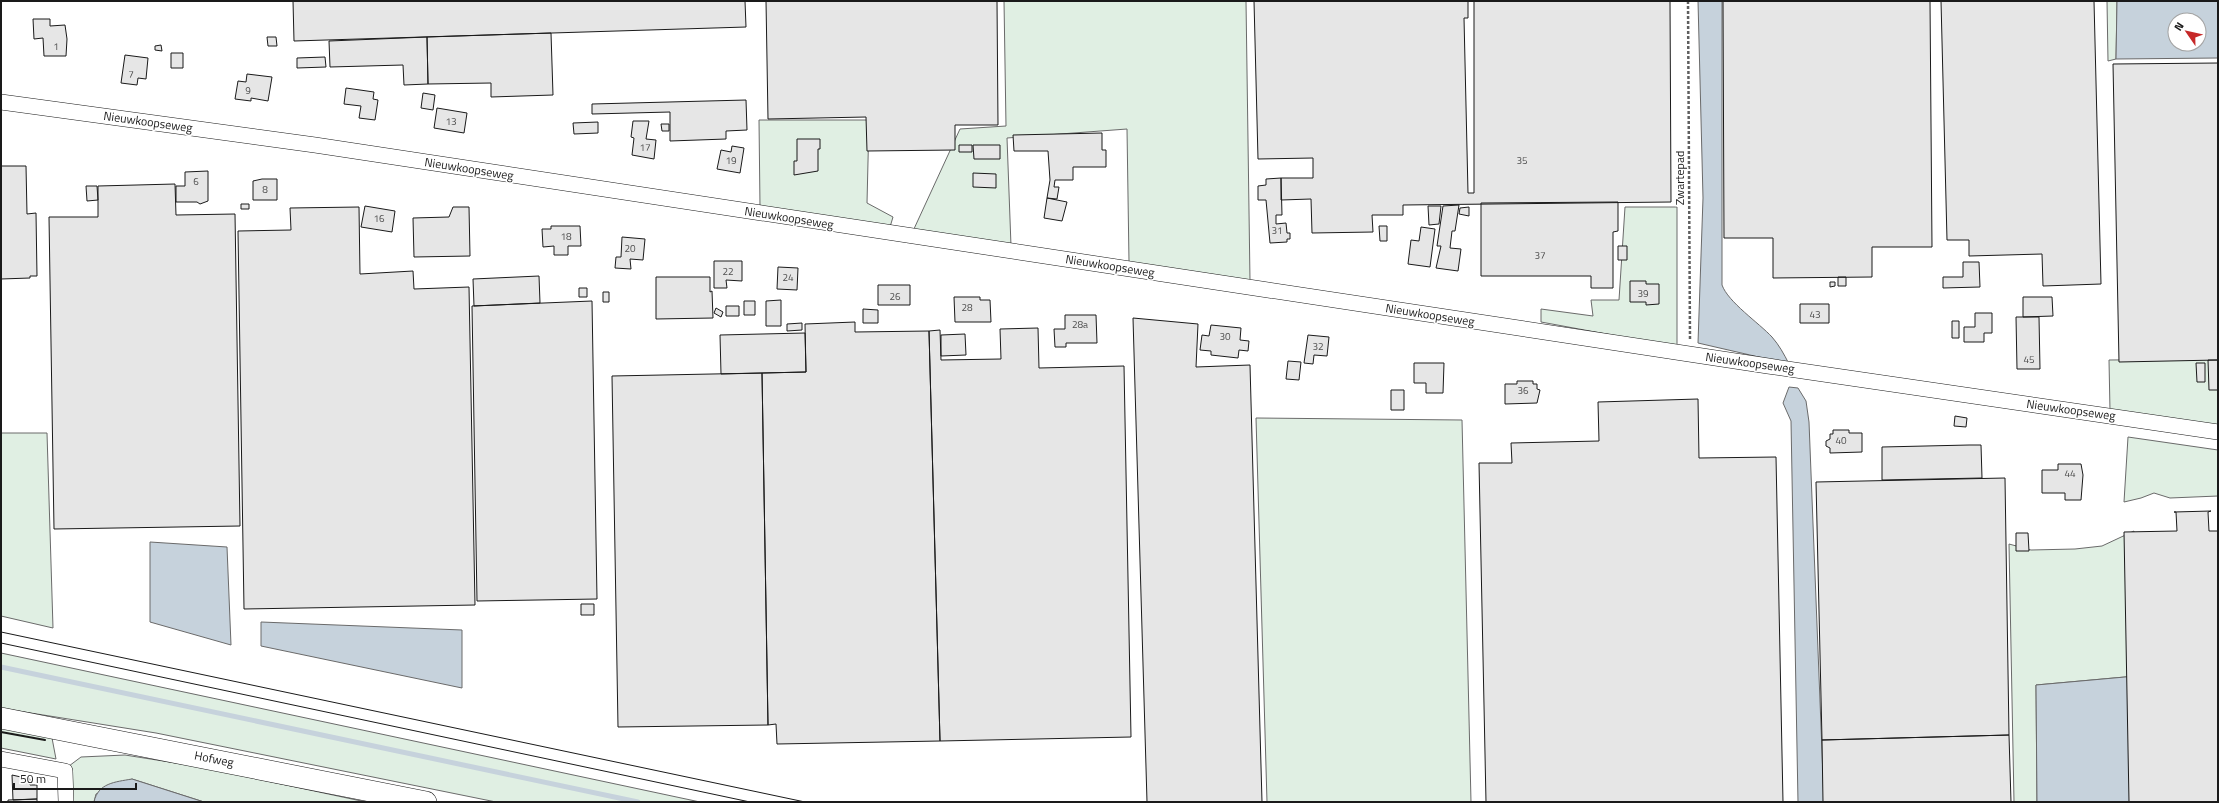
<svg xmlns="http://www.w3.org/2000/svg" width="2219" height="803" font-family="'Titillium Web',sans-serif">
	<rect width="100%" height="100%" fill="#fff"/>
	<path fill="#e0efe3" stroke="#6a6a6a" d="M1004,1H1246L1250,281L1129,262L1127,129L1007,138L1011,246L913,231L960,129L1006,126Z
		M2107,1H2117L2116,59L2108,61Z
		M759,120H869L867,203L893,217L890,227L760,207Z
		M1625,207H1677V347L1541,322V309L1593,316L1591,300H1619Z
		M2218,359V427L2110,411L2109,360Z
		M1256,418L1462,420L1471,802H1267Z
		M1,433H47L53,628L1,616Z
		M2128,437L2218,450V496L2170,498L2154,493L2141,498L2124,502Z
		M2134,531L2136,676L2036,685L2037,802H2014L2009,544L2031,550L2075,549L2102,546Z
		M1,653L700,802H496L156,733L12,710L1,708Z
		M1,728L52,738L56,759L1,748Z
		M125,755L201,767L366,802H204L132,779L96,794L94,802H70L69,766L81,757Z"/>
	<path fill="#c6d2dc" stroke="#6a6a6a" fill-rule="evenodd" d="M1698,1H1722V285C1728,302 1759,323 1772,337C1779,345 1784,354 1789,364L1698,343L1703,198Z
		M2117,1H2218V58L2116,59ZM2175,20H2199V44H2175Z
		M1789,387L1798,388L1806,401L1809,422L1824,802H1798L1791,421L1783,403Z
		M150,542L227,547L231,645L150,622Z
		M261,622L462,630V688L261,646Z
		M2136,676L2138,802H2037L2036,685Z
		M132,779L204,802H94C98,783 115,782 132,779Z"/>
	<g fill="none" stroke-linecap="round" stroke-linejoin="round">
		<path stroke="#c6d2dc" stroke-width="5" d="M1,667L638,802"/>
	</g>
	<path fill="#e6e6e6" stroke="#1a1a1a" d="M293,1H745L746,27L294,41Z
		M766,1H997L998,125H955V150L867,151L866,117L768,119Z
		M1254,1H1468V18H1464L1468,193H1474V1H1670L1671,202L1403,205V215H1372L1373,232L1312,233L1311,199L1281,200V178H1313V158L1258,159Z
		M1723,1H1930L1932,247H1872V277L1773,278V238H1724Z
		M1941,1H2094L2101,284L2043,286L2042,254L1969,256V240H1947Z
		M33,19H50V26L65,25L67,39L66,56H44L43,38L34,39Z
		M551,33L553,95L491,97V83L428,84L427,37Z
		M267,37H276L277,46H268Z
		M427,37L428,84L404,85L403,65L330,67L329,41Z
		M161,45L162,51L155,50V46Z
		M171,53H183V68H171Z
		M125,55L148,58L146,79L138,78L137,85L121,83Z
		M325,57L326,67L297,68V58Z
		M2218,63V360L2119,362L2113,64Z
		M247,74L272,77L268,101L251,98V101L235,99L238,81L246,82Z
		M346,88L374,92L373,99L378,100L375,120L359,118L361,106L344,104Z
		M423,93L435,95L433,110L421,108Z
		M746,100L747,130L726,131V139L670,141V112L592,114V104Z
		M437,108L467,113L464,133L434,128Z
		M633,121H649L646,139L656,140L654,159L632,155L634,138L631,137Z
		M598,122V133L574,134L573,123Z
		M661,124H669V131H662Z
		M1102,133V150H1106V167H1073V180H1055L1054,187H1059L1057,199L1047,198L1050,180L1048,151H1014L1013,135Z
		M797,139H820V149H818V171L794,175V161H797Z
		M959,145H972V152H959Z
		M973,145H1000V159H974Z
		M732,146L744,148L740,173L717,169L721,150L731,152Z
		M1,166H26L27,214L36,213L37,276H30V278L1,279Z
		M208,171V201L200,204L197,202H176V186H185V172Z
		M973,173L996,174V188L973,187Z
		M1281,178L1282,215H1276V224L1286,223L1287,233H1290V239H1287V242L1270,243L1266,200H1258V186L1266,185V179Z
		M262,179H277V200H253V181Z
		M175,184L176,215L235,214L240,526L54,529L49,217H98V186Z
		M86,186H97L98,200L87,201Z
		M1047,198L1067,202L1062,221L1044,218Z
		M1618,202V231L1613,232V288H1591V276H1481V203Z
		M241,204H249V209H241Z
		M1459,205L1455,231H1452L1450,248L1461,249L1458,271L1436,268L1441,246H1437L1443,206Z
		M365,206L395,211L392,232L361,227Z
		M1428,206H1441L1439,224L1429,225Z
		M359,207L360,274L413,271L414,289L469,287L475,605L244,609L238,231L291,230L290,208Z
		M453,207H469L470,256L414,257L413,218L449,217Z
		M1469,207V216L1459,214L1460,208Z
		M551,226H580L581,246H568V255H554V246L543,247L542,229H551Z
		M1379,226H1387V241H1380Z
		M1421,227L1435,229L1430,267L1408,264L1411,240L1419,241Z
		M622,237L645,239L643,260L630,259L631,269L615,268L616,257H621Z
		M1618,246H1627V260H1618Z
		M714,261H742V281L726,280L727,288H714Z
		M1963,262H1979L1980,287L1943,288V277H1963Z
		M778,267L798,268L797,290L777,289Z
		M539,276L540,303L474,306L473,279Z
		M656,277H710V292L712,291L713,318L656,319Z
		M1838,277H1846V286H1838Z
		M1630,281H1646V284H1659V304L1646,305V302H1630Z
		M1830,282H1835V286L1830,287Z
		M878,285H910V305H878Z
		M579,288H587V297H579Z
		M603,292H609V302H603Z
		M954,297H980V300H990L991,322H955Z
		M2023,297H2052L2053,316L2023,317Z
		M781,300V326H766V301Z
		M592,301L597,599L477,601L472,306Z
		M744,301H755V315H744Z
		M1800,304H1829V323H1800Z
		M726,306H739V316H726Z
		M716,308L723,312L721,317L714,313Z
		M863,309L878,310V323H863Z
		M1975,313H1992V333H1984V342H1964V327H1975Z
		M1065,315H1096L1097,343H1066V347H1055L1054,329H1065Z
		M2016,317H2039L2040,369H2017Z
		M1133,318L1198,324L1196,367L1250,365L1262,802H1147Z
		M1952,321H1959V338H1952Z
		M855,322V332L929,331L940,741L777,744L776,724L768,725L762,373L806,372L805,324Z
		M802,323V330L787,331V324Z
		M1211,325L1241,328L1240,340L1249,341L1248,351L1239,350L1238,358L1211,355V351L1200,350L1202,335L1209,336Z
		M1038,328L1039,368L1124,366L1131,737L940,741L929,331L940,330L941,360L1001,359L1000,329Z
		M805,333L806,372L721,374L720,335Z
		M965,334L966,355L941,356V335Z
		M1308,335L1329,337L1327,356L1314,355L1313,364L1304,363Z
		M2208,360H2218V390H2209Z
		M1288,361L1301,362L1299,380L1286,379Z
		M1414,363H1444L1443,393H1426V383H1414Z
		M2196,363H2205V382H2197Z
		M762,373L768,725L618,727L612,376Z
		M1517,381H1533V384H1537V389L1540,390L1537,403L1505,404V384H1517Z
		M1391,390H1404V410H1391Z
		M1698,399L1699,458L1776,457L1783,802H1486L1479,463H1512L1511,443L1599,441L1598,402Z
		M1955,416L1967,418L1966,427L1954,426Z
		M1833,430H1849V433H1862V452L1830,453V448L1826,446V441L1830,439V434H1833Z
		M1969,445H1981L1982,478L1882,480V447Z
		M2058,464H2081L2083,475L2081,500H2065V493H2042V470H2058Z
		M2005,478L2009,735L1822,740L1816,482Z
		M2211,511L2208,512L2209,531H2218V802H2129L2124,532L2177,531L2176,512H2174Z
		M2016,533H2028L2029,551H2016Z
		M581,604H594V615H581Z
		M2009,735L2011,802H1823L1822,740Z
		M12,775L30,779V785H37V799L13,800Z
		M37,799V802H8V800Z"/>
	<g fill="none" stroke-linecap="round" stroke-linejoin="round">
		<defs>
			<path id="minor" d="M1,102L315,145L1768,366L2218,432
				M1,759L65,771L66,802"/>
			<path id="secondary" d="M1,718L426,802"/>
		</defs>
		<use href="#minor" stroke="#1a1a1a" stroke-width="16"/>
		<use href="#secondary" stroke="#1a1a1a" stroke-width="22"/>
		<path stroke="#5f5f5f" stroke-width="2.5" stroke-dasharray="3 2" stroke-linecap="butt" d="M1688,1L1690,340"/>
		<use href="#minor" stroke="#fff" stroke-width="15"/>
		<use href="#secondary" stroke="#fff" stroke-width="21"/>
		<path stroke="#1a1a1a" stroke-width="1" d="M1,632L805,802
			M1,643L750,802"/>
		<path stroke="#1a1a1a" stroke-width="2" d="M1,732L45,740"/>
	</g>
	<g text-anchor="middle" stroke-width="3" stroke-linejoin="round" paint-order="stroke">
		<g font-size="10" fill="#4d4d4d">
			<text x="56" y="50">1</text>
			<text x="131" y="78">7</text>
			<text x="248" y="94">9</text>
			<text x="451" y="125">13</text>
			<text x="645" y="151">17</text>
			<text x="731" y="164">19</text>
			<text x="1522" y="164">35</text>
			<text x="196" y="185">6</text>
			<text x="265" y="193">8</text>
			<text x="379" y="222">16</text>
			<text x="1277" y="234">31</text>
			<text x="566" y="240">18</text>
			<text x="630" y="252">20</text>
			<text x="1540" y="259">37</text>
			<text x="728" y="275">22</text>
			<text x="788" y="281">24</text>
			<text x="1643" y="297">39</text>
			<text x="895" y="300">26</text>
			<text x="967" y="311">28</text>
			<text x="1815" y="318">43</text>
			<text x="1080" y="328">28a</text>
			<text x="1225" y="340">30</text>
			<text x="1318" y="350">32</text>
			<text x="2029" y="363">45</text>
			<text x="1523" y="394">36</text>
			<text x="1841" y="444">40</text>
			<text x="2070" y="477">44</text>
		</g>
		<g font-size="12" fill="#1a1a1a" stroke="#fff">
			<text transform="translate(148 122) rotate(8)" y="4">Nieuwkoopseweg</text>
			<text transform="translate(469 169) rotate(9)" y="4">Nieuwkoopseweg</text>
			<text transform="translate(1680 178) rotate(-90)" y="4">Zwartepad</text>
			<text transform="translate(789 218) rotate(9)" y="4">Nieuwkoopseweg</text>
			<text transform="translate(1110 266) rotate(9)" y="4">Nieuwkoopseweg</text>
			<text transform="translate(1430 315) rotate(9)" y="4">Nieuwkoopseweg</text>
			<text transform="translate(1750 363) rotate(8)" y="4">Nieuwkoopseweg</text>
			<text transform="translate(2071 410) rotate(8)" y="4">Nieuwkoopseweg</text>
			<text transform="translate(214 759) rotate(11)" y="4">Hofweg</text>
		</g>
	</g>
	<rect width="2219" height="803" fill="none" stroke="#1a1a1a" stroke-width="4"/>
	<g transform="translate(2187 32) rotate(304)"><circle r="19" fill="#ffffff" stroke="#a3a3a3"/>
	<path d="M0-3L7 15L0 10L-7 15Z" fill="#c62828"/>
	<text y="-6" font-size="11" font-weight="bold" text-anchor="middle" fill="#1a1a1a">N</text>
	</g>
	<path d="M14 783v6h122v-6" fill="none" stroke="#1a1a1a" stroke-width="2"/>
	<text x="20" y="783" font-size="12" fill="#1a1a1a" stroke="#ffffff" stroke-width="3" paint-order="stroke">50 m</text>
</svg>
